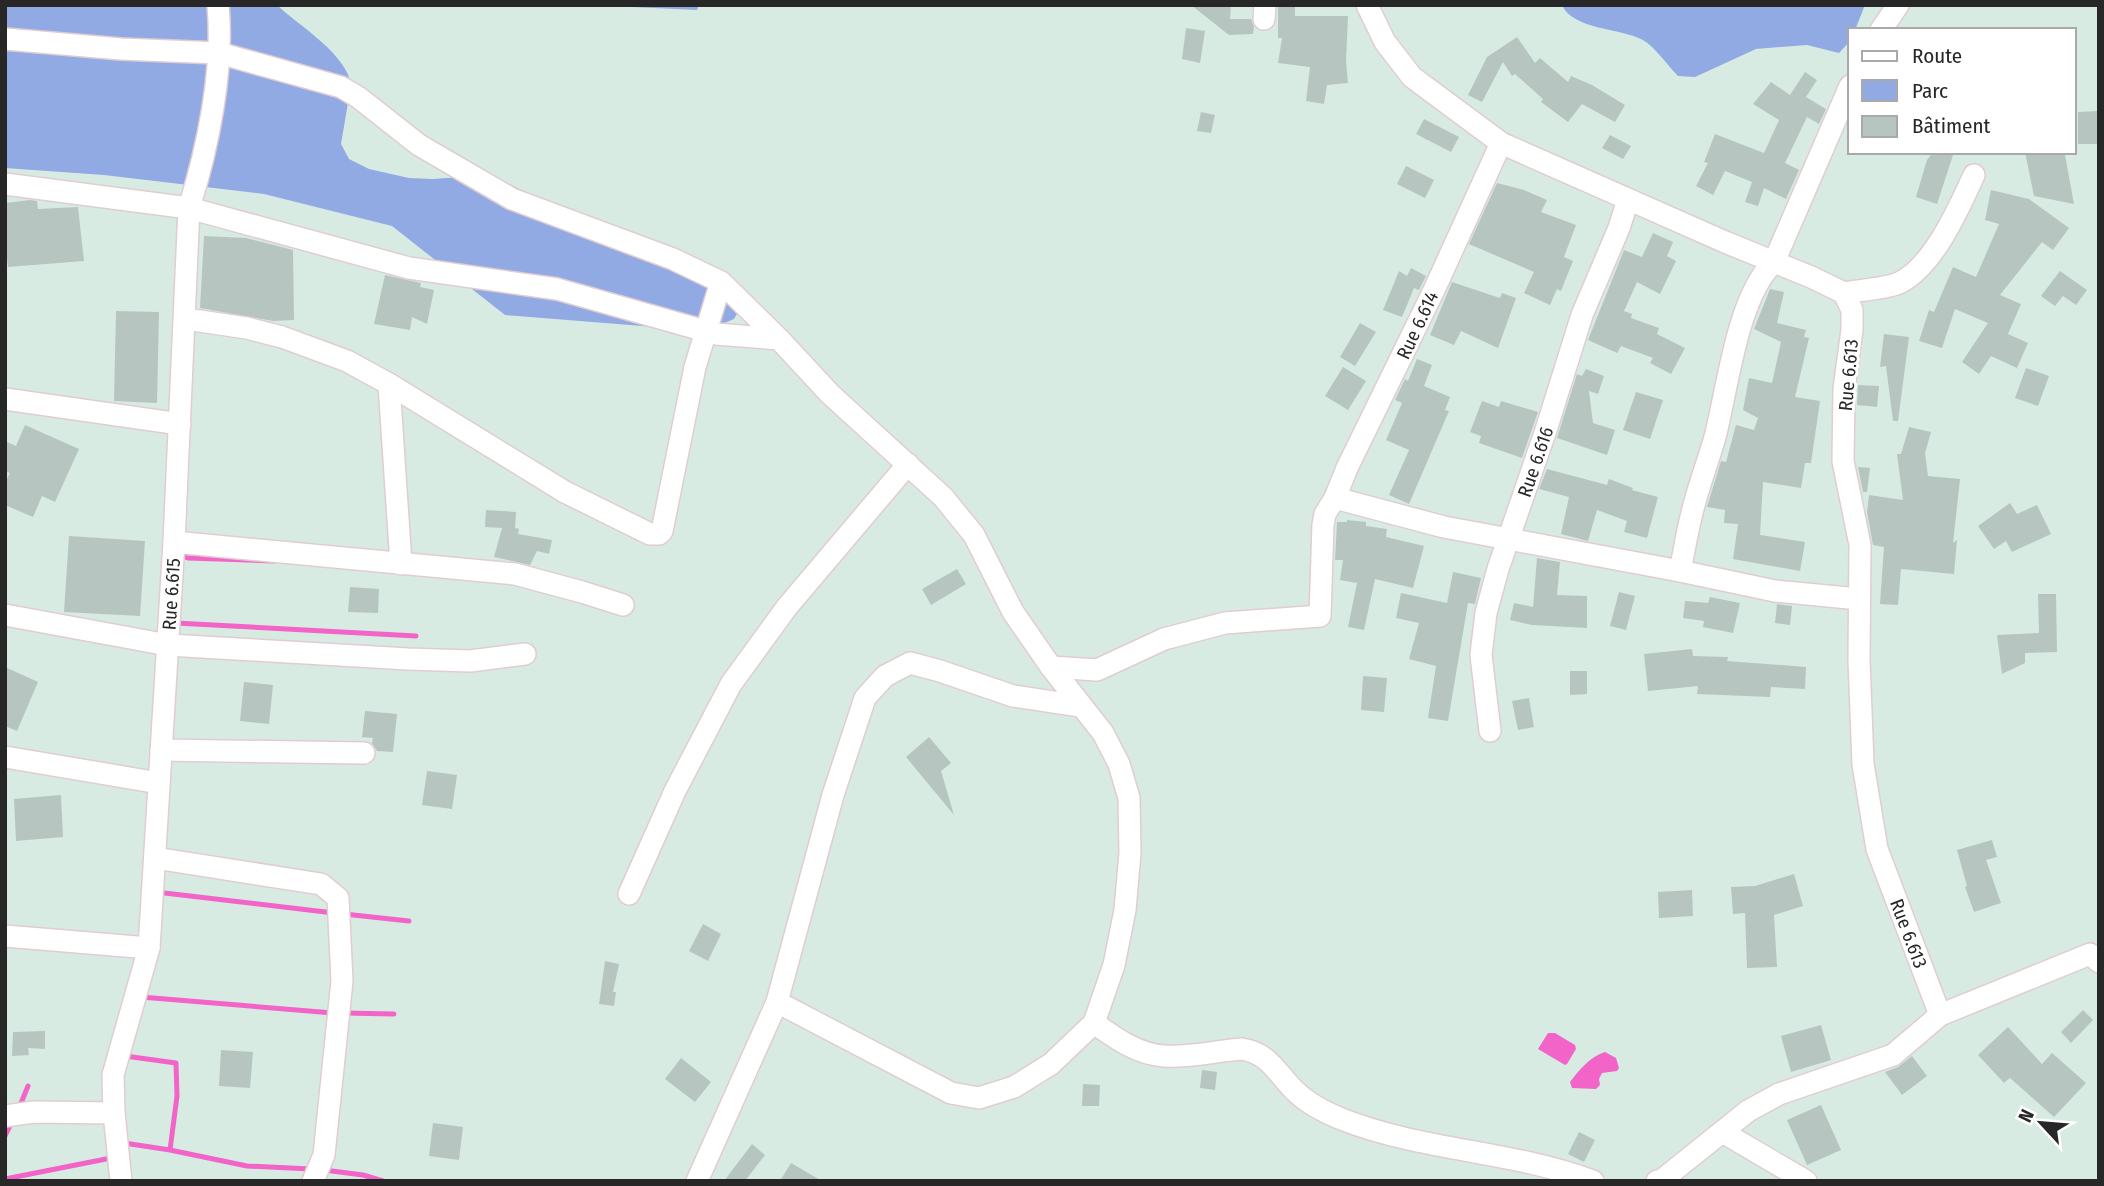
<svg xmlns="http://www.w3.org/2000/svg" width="2104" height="1186" font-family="'Fira Sans Condensed',sans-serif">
	<rect width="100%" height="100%" fill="#d7ebe3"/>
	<path fill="#91aae4" d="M5,5H277C299,26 347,54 351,85L341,144L349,159L369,169L409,178L433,179L490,175L741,295L738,312L734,319L722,324L655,327L505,315L392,226L264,194L104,175L5,168Z
		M588,5H699L697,10Z
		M1562,5H1865L1855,30H1850V41L1839,53L1807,45L1756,49L1695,77L1678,76C1667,65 1655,47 1643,40C1621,28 1573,30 1562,5Z"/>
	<path fill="#f264c8" d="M1548,1033H1555L1575,1045L1576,1049L1567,1064L1565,1065L1538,1049Z
		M1605,1052L1616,1058L1619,1068L1617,1071L1602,1073L1599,1079L1600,1085L1596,1089L1572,1088L1570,1082C1579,1070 1591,1056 1605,1052Z"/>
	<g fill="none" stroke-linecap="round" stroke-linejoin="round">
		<path stroke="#f264c8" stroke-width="5" d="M179,555L188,558L274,561
			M175,623L416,636
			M156,892L334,913
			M344,914L409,921
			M141,997L333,1013
			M343,1013L394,1014
			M125,1056L176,1063L177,1096L170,1150
			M19,1108L28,1086
			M5,1136L13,1120
			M124,1143L170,1150L247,1166L311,1169
			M324,1170L363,1175L383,1181
			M5,1179L111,1158"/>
	</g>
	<path fill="#b7c5c0" d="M1191,5H1231L1230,19H1251L1254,27L1253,34L1229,35Z
		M1278,5H1295V16H1348L1346,61L1348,83L1327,85L1324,104L1306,101L1310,67L1278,63L1282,38H1278Z
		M1186,28L1205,31L1200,63L1182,59Z
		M1517,37L1535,63L1540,58L1568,82L1571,76L1592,85L1625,105L1615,122L1582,104L1568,122L1541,102L1543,99L1515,74L1512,76L1503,62L1482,102L1468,95L1487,57Z
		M1805,72L1817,80L1806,97L1826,109L1819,124L1807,117L1785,163L1799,170L1786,199L1764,188L1758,206L1745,202L1752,182L1725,171L1713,195L1696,186L1708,163L1704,162L1715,134L1764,153L1779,120L1753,104L1771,82L1790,95Z
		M2099,111V144H2078V112Z
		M1201,112L1215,115L1211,133L1197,131Z
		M1424,119L1459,137L1451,152L1416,134Z
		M1610,135L1631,146L1623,159L1602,148Z
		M1933,152H1954L1937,204L1916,197L1927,160Z
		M2025,152L2065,155L2074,204L2034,196Z
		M1406,166L1434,180L1425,198L1397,184Z
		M1497,183L1524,190L1547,200L1541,212L1576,225L1564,257L1573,261L1561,291L1557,289L1550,305L1524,293L1534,272L1469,244Z
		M1991,190L2029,199L2069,228L2053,250L2042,242L2000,295L2021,304L2008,334L2028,343L2017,368L1991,356L1979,374L1962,362L1988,323L1955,309L1942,348L1919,341L1929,310L1934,312L1953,267L1976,277L1999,224L1985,220Z
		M30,200L37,201L38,209L78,207L84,261L8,267L5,240V203Z
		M1653,233L1673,242L1667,256L1676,261L1660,294L1637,282L1624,311L1632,314L1631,318L1659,328L1657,334L1685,348L1671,374L1650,363L1653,358L1621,346L1617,353L1588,340L1624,250L1642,257Z
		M204,236L246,238L293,250L294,320L273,321L200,308Z
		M1411,268L1426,276L1419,290L1414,288L1402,317L1383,310L1399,271L1407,276Z
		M2060,271L2087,290L2076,305L2063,296L2055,306L2041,296Z
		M385,275L421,283L420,287L434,290L427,324L412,317L410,330L374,324Z
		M1452,282L1500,298L1502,293L1516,298L1498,348L1461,331L1454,345L1430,335Z
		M1770,289L1784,292L1777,323L1806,330L1804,337L1809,338L1795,397L1820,401L1811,463H1805L1801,488L1763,482L1760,535L1805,542L1800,571L1733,559L1738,524L1724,523L1725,510L1707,507L1721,461L1726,462L1736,425L1754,430L1758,418L1743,410L1749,378L1772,383L1781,342L1754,329Z
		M116,311L159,312L157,403L114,401Z
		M1360,323L1376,332L1355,366L1340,357Z
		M1884,334L1909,337L1898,421H1893L1886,366L1880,367Z
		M1417,359L1432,365L1424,386L1450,397L1445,410L1449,411L1409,504L1389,495L1409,450L1386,440L1402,403L1395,400L1405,379L1408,381Z
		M1343,367L1366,381L1348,410L1325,396Z
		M2026,368L2049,376L2038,406L2015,398Z
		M1586,369L1604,376L1598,394L1589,391L1593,423L1615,430L1607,455L1557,438L1577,374L1582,376Z
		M1858,385L1879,386L1877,407L1857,405Z
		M1636,392L1663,400L1650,439L1623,430Z
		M1482,401L1499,407L1501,401L1538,412L1522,458L1479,443L1481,436L1470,432Z
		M25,425L79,449L55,502L42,496L33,517L5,505V483L10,473L5,471V441L16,446Z
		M1909,427L1931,432L1925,453L1928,476L1960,479L1953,543L1957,540L1954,574L1901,569L1898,605L1880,604L1884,547L1873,545L1867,512L1869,495L1903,500L1897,454H1901Z
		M1858,467L1870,468L1867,492H1863Z
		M1547,469L1607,485L1609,479L1633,488L1632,490L1658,497L1647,538L1624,532L1627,521L1597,510L1588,541L1561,534L1569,497L1539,489Z
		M2010,503L2017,514L2037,505L2051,534L2012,552L2006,541L1994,549L1978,526Z
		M486,510L516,512L515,528L519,529L518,534L552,540L549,554L537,551L530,565L494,557L502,528L485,527Z
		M1347,520L1366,522V526L1387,529L1386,537L1424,546L1413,588L1375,579L1364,630L1348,627L1357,583L1340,580L1343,560H1335L1337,522H1347Z
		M69,536L145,541L140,616L64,612Z
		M1537,558L1560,562L1557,595L1587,596V628L1532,625L1510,620L1514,603L1533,607Z
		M957,569L966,584L931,605L922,589Z
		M1453,572L1481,578L1475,604L1468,603L1448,721L1428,718L1436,666L1409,659L1419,623L1396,618L1401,593L1447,603Z
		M350,587L379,589L378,613L348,612Z
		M1619,592L1635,596L1626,630L1610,626Z
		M2038,594H2056L2057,652L2025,653V663L2002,674L1997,635L2039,633Z
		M1710,597L1740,603L1733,633L1703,627L1704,621L1683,618L1685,601L1708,603Z
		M1777,604L1792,606L1790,625L1775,623Z
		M1692,649L1693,656L1728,657L1727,661L1806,667L1805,689L1771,687L1770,697L1697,694L1698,686L1648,691L1644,654Z
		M5,667L38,682L17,731L5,726Z
		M1570,671H1587V694L1570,695Z
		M1363,676L1387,678L1384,712L1361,710Z
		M244,682L273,685L269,724L240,721Z
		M1529,698L1534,727L1518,730L1512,701Z
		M365,711L397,714L393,752L377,751L372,743L373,738L362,737Z
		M929,737L951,763L941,771L954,815L906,757Z
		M427,771L457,775L452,809L422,805Z
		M61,795L63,837L16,841L14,799Z
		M1992,840L1997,857L1986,860L2001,903L1974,912L1965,887L1967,886L1957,850Z
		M1794,874L1803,906L1774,915L1777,967L1747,968L1745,913L1733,914L1731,887L1755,886Z
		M1692,890L1693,916L1659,918L1658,892Z
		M703,924L721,934L708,961L689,951Z
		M605,961L619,964L613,992H616L614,1006L599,1004Z
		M2083,1010L2093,1020L2071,1043L2061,1032Z
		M1821,1025L1831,1060L1791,1072L1781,1036Z
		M2008,1027L2042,1064L2052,1053L2086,1083L2054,1117L2010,1078L2004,1083L1978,1055Z
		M45,1031V1049L28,1048L29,1055L12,1056L13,1032Z
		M221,1050L253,1052L250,1088L219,1086Z
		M1912,1056L1927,1076L1902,1095L1885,1072L1898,1067Z
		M681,1058L711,1082L695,1102L665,1079Z
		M1202,1070L1217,1072L1215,1090L1200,1088Z
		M1083,1084L1100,1085L1099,1106H1082Z
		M1821,1105L1841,1150L1807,1165L1787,1120Z
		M433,1123L463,1127L459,1160L429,1156Z
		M1579,1132L1595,1140L1584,1162L1568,1154Z
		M752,1144L765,1155L745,1181H724Z
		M791,1163L822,1181H780Z"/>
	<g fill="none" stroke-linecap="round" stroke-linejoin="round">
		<defs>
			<g id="minor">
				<path id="s1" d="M1367,5L1385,42L1412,77L1501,143L1725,242L1811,277L1844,293L1852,310V330L1844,389L1843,461L1860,545L1859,660L1863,764L1877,849L1940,1015"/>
				<path d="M1264,19L1265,5"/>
				<path d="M1881,30L1898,5"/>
				<path d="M5,39L121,49L219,53L341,87L358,97L419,145L512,199L673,259L721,282L779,339L830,394L943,497L974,535L1013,612L1051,667L1103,733L1119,764L1129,798L1130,853L1125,910L1114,965L1094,1023L1051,1064L1014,1087L979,1098L951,1093L777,1002"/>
				<path d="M1501,143L1435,288L1347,468L1335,498L1444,527L1680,571L1775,591L1859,599"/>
				<path d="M5,184L189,208L409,268L557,289L716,334L779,339"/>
				<path d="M1844,293C1859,290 1885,289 1899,283C1933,267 1959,208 1974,175"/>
				<path d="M186,319L247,328L282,337L347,361L389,384L565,492L650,534H659L662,531L695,367L721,282"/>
				<path d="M389,384L401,564"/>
				<path d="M5,399L180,424"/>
				<path d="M174,542L515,574L582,592L623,605"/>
				<path d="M1680,571C1684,552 1687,532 1692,513C1698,487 1708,462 1715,437C1728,387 1737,297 1774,262L1850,86"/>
				<path d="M5,615L168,645L408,659L470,661L525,654"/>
				<path d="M1051,667L1097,670L1164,639L1225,623L1320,616L1323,525L1325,514L1335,498"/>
				<path id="s2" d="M1490,731L1481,655L1486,613L1498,569L1546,430L1582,315L1619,228L1628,200"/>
				<path d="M161,750L364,753"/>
				<path d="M5,757L159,783"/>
				<path d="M155,858L321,884L338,898L342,981L324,1155L313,1181"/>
				<path d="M629,894L675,791L731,684L787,607L908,464"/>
				<path d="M5,936L149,948"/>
				<path d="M1094,1023C1115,1038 1137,1054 1164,1056C1188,1058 1216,1051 1241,1049C1268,1052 1277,1073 1294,1090C1308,1104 1326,1113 1344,1120C1424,1151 1513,1151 1593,1181"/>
				<path d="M5,1116L34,1112L114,1113"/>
				<path d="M1724,1133L1806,1181"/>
				<path id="s3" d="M121,1181L114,1113L113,1075L149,948L174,542L189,208C208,147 224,70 218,5"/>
				<path d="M697,1181L777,1002L833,795L865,698L885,676L910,663L940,671L1013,696L1080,706"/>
				<path d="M1657,1181L1662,1180L1748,1111L1779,1094L1893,1055L1940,1015L2090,954L2099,962"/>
			</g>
		</defs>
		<use href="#minor" stroke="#e1cdd0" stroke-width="24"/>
		<use href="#minor" stroke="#fff" stroke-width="21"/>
	</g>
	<g text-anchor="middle" stroke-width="6" stroke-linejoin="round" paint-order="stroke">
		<g font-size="19" fill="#272727" stroke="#fff">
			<text transform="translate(1417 325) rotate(-65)" y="7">Rue 6.614</text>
			<text transform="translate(1848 375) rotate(-85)" y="7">Rue 6.613</text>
			<text dy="7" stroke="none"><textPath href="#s2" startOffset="278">Rue 6.616</textPath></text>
			<text dy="7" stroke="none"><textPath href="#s3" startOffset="593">Rue 6.615</textPath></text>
			<text dy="7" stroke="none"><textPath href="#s1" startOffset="1222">Rue 6.613</textPath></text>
		</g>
	</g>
	<rect width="2104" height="1186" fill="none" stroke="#272727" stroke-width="14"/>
	<rect x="1848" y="28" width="228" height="126" fill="#ffffff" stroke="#a9a9a9" stroke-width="2"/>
	<rect x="1862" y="51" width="35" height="10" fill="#ffffff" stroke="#a9a9a9" stroke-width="2"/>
	<text x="1912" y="63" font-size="21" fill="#272727">Route</text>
	<rect x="1862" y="80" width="35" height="21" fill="#91aae4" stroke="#a9a9a9" stroke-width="2"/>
	<text x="1912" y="98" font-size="21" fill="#272727">Parc</text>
	<rect x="1862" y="116" width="35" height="21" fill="#b7c5c0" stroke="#a9a9a9" stroke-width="2"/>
	<text x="1912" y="133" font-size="21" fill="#272727">Bâtiment</text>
	<g transform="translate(2041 1123) rotate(296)" stroke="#ffffff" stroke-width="5" paint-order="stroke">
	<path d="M0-5L12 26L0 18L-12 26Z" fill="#272727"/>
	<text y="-10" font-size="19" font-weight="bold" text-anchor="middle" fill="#272727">N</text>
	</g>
</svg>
